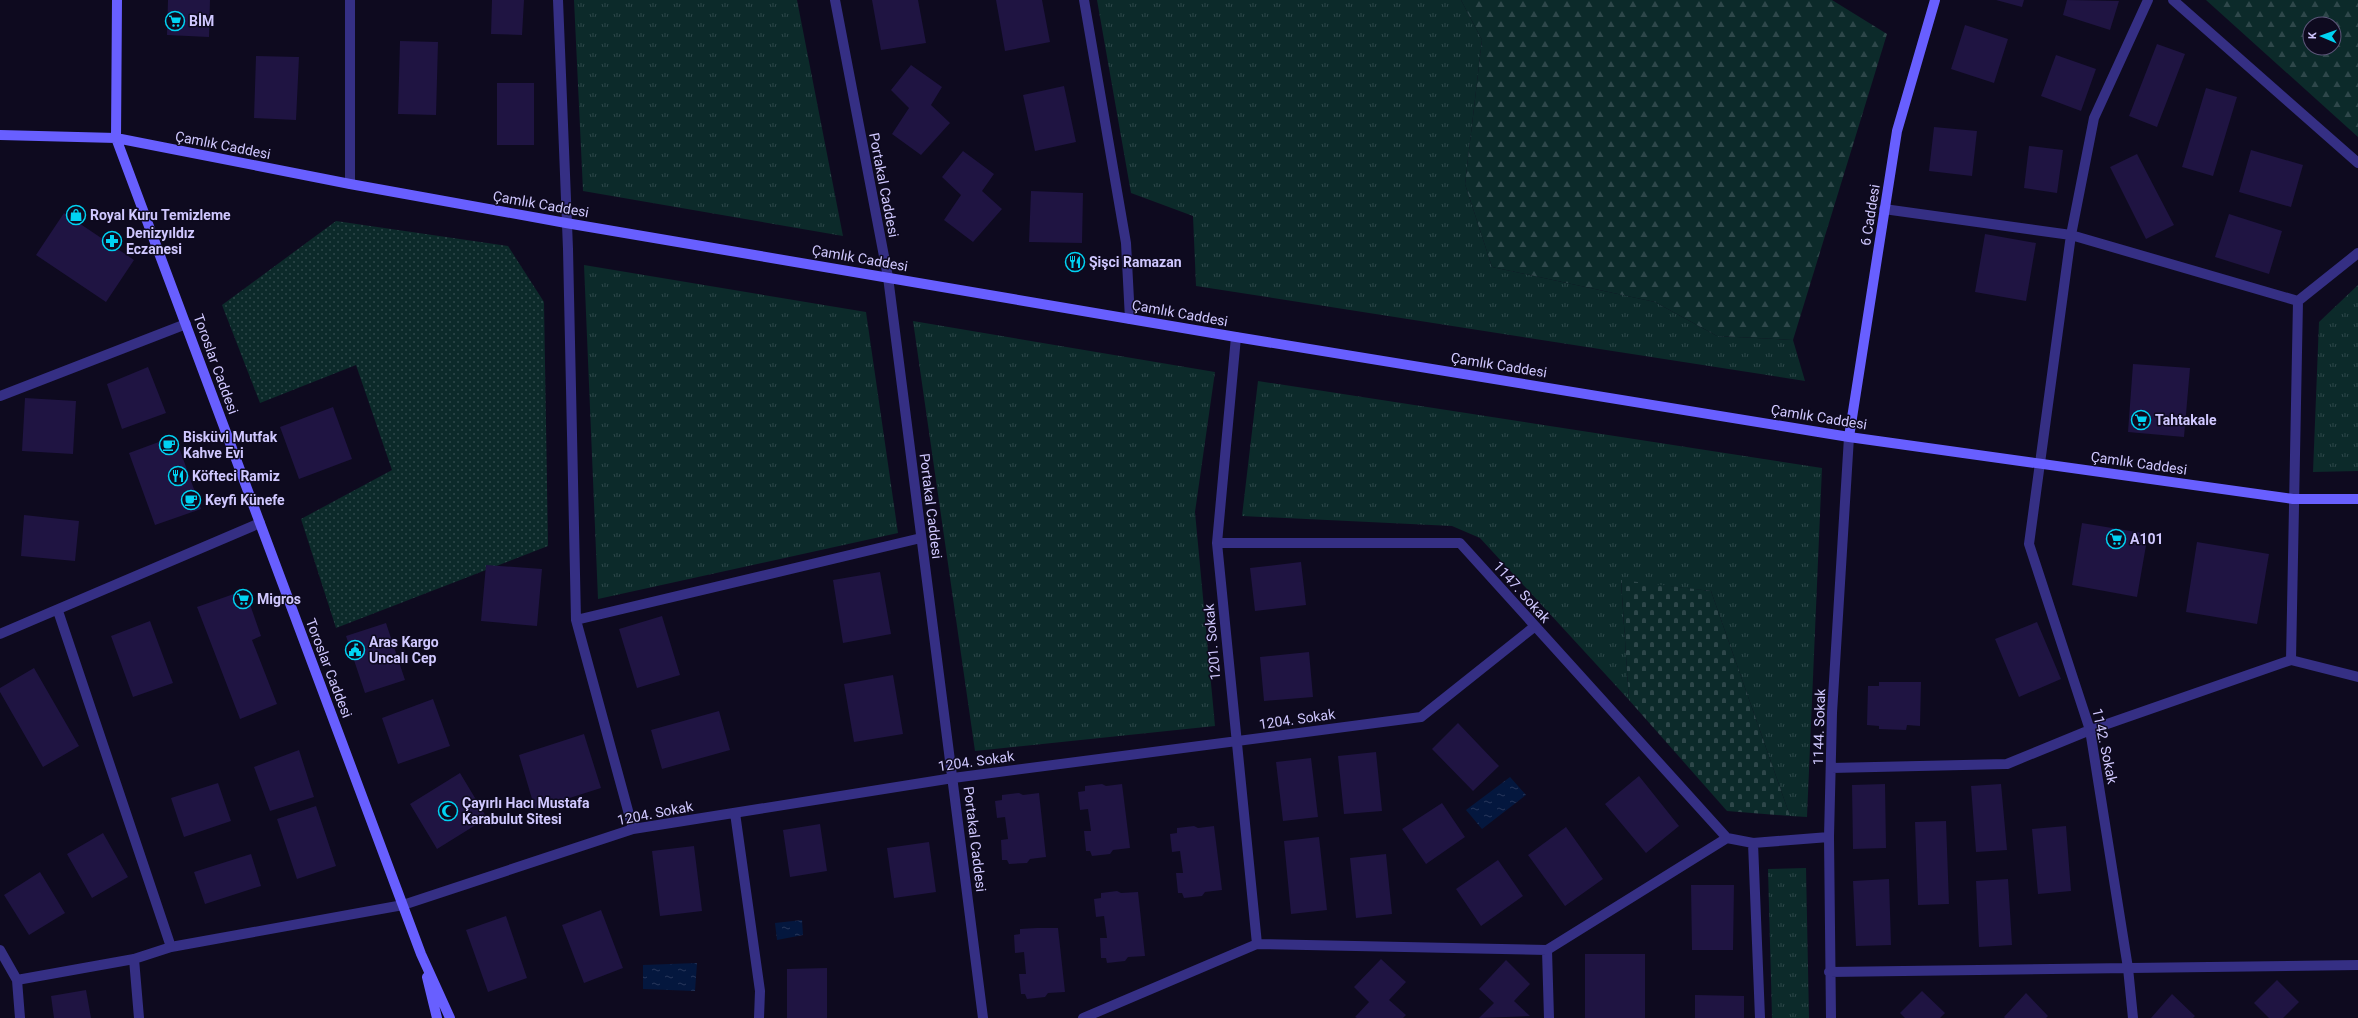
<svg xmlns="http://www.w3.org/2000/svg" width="2358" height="1018" font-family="Roboto,sans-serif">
	<defs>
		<pattern id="grass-tufts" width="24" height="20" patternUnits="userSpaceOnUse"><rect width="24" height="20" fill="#0c2a2a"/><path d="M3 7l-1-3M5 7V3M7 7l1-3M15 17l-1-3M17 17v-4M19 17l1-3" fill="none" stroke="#2e474a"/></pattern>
		<pattern id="forest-firs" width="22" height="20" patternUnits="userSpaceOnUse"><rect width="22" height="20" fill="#0c2a2a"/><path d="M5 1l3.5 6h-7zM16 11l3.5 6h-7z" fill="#2e474a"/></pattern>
		<pattern id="cemetery-stones" width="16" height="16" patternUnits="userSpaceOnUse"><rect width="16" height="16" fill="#0c2a2a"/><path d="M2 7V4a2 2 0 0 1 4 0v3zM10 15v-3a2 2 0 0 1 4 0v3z" fill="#2e474a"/></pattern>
		<pattern id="garden-dots" width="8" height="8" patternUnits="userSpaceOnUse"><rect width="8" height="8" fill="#0c2a2a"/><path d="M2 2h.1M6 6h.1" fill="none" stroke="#2e474a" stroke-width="1.8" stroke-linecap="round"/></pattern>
		<pattern id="water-ripples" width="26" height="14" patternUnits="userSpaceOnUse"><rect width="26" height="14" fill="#04173e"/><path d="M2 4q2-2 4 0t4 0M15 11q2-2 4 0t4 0" fill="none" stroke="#28375b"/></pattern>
	</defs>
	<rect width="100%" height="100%" fill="#0e0a1f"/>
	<path fill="url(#grass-tufts)" d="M574,0H797L843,236L583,191Z
		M1097,0H1461L1482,40L1465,184L1492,267L1655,302L1717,336L1793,340L1805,381L1196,286L1193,216L1131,193Z
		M584,265L866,312L898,533L598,599Z
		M2358,285V471L2313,472L2319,322Z
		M913,321L1215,372L1195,512L1215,726L975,751Z
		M1258,381L1822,468L1807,817L1790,816L1711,591L1621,581L1629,700L1480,538L1452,526L1242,516Z
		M1806,868L1809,1018H1772L1768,869Z"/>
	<path fill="url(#forest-firs)" fill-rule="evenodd" d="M1461,0H1832L1887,34L1793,340L1717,336L1655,302L1492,267L1465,184L1482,40Z
		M2206,0H2358V137ZM2310,24H2334V48H2310Z"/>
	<path fill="url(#cemetery-stones)" d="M1621,580L1711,591L1790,816L1727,811L1629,700Z"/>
	<path fill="url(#garden-dots)" d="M336,221L508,246L544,302L548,546L336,628L301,519L392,470L356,365L260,403L222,305Z"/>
	<path fill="url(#water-ripples)" d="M1510,777L1526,795L1482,829L1466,810Z
		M802,920L803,935L777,940L775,923Z
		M697,963L695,991L643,989V965Z"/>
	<path fill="#1f1442" d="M168,0H210L209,37L167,35Z
		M492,0H524L522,35L491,34Z
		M872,0H918L926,43L881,50Z
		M996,0H1042L1050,42L1005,51Z
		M1996,0H2024L2022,7Z
		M2067,0L2119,1L2110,30L2063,15Z
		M1965,25L2008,39L1994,83L1951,69Z
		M400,41L438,42L436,115L398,114Z
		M2157,44L2185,54L2157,127L2129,116Z
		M2056,55L2096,69L2081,111L2041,96Z
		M256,56L299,57L296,120L254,118Z
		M911,65L942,87L931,105L950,123L921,155L892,134L909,108L891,90Z
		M497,83H534V145H497Z
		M1064,86L1076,142L1035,151L1023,95Z
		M2206,88L2237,97L2213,176L2182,167Z
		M1934,127L1977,131L1972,176L1929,171Z
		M2029,146L2063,150L2057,193L2024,188Z
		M2251,150L2303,165L2291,207L2239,192Z
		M963,151L994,174L982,191L1002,209L973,242L944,220L961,195L942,177Z
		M2137,154L2174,225L2146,239L2110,167Z
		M1031,191L1083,193L1082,243L1029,242Z
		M64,213L134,260L106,302L36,255Z
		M2229,214L2282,231L2269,274L2215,257Z
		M1985,234L2036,243L2026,301L1975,292Z
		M2133,364L2190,368L2184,437L2128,432Z
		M148,367L166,413L122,429L107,384Z
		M25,398L76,401L73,454L22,451Z
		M333,407L352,459L299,479L280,427Z
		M175,436L201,509L155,525L129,453Z
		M24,515L79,521L75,561L21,556Z
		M2082,523L2148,534L2137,597L2072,585Z
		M2197,542L2269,554L2257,624L2186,612Z
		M1301,562L1306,605L1255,611L1250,568Z
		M486,565L542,569L537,626L481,621Z
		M880,572L891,634L843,643L833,580Z
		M245,590L261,636L252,640L277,704L240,719L197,607Z
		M662,616L680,675L637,688L619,629Z
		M150,621L173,683L133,697L111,636Z
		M2037,622L2061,679L2019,697L1995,639Z
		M386,623L405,680L365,693L346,636Z
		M1309,652L1313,697L1264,701L1260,657Z
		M34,668L79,746L43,767L0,692V688Z
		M893,675L903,734L854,742L844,684Z
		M1879,682H1921L1920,726L1907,725L1906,730L1879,729V726L1867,725L1868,686H1879Z
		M433,699L450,746L398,764L382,718Z
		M719,711L730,750L662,769L651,730Z
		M1458,723L1499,766L1473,791L1432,749Z
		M584,734L601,788L535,809L519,755Z
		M299,750L314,797L270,811L254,767Z
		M1376,752L1382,811L1344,814L1338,756Z
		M1311,758L1318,817L1283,821L1276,762Z
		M460,773L487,818L437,849L410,804Z
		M1639,776L1679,826L1646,853L1605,804Z
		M218,783L231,821L184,837L171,798Z
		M1102,784L1106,786L1122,784L1130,848L1113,850L1110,854L1092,856L1090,851H1086L1084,831H1091L1088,809L1080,810L1078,792L1085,791V786Z
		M1885,784L1886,848L1853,849L1852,785Z
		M2001,784L2007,850L1976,852L1971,786Z
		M1019,793L1023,795L1039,793L1046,857L1030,859L1027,863L1009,864L1007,860H1002L1001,840L1008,839L1005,817L997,818L995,801L1002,800V795Z
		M1442,803L1465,837L1426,864L1402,829Z
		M316,806L336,866L297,879L277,819Z
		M1946,821L1949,904L1918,905L1915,822Z
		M820,824L827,871L790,877L783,830Z
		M1194,826L1198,828L1214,826L1222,890L1205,892L1202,896L1184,898L1182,893H1178L1176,873H1183L1180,851L1172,852L1170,834L1177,833V828Z
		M2066,826L2071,891L2038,894L2032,829Z
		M1566,827L1603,879L1565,906L1528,855Z
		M103,833L128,877L92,898L67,854Z
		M1319,837L1327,910L1291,914L1284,841Z
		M929,842L936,892L894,898L887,848Z
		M694,846L702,911L660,916L652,851Z
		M251,854L261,886L205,904L194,872Z
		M1386,854L1392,914L1356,918L1350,858Z
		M1498,860L1523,896L1481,926L1456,889Z
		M40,872L65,913L29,935L4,895Z
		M1889,879L1891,945L1856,946L1853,881Z
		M2008,879L2012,945L1979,947L1976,881Z
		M1691,885H1734L1733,950H1692Z
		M1117,891L1121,893L1138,892L1145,956L1128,957L1125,961L1107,963L1106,958H1101L1100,938H1107L1104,916L1096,917L1094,899L1101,898V893Z
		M601,910L623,968L584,983L562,925Z
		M506,916L527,978L488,992L466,930Z
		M1037,928H1058L1065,992L1048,993L1045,997L1027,999L1025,994H1021L1019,974H1026L1024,952L1015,953L1014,935L1020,934V929Z
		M1585,954H1645V1018H1585Z
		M1381,959L1406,982L1389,1000L1406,1015L1403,1018H1357L1355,1017L1369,1002L1354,987Z
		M1506,960L1530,984L1514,1001L1530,1016L1479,1018L1494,1003L1479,989Z
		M827,968V1018H787V969Z
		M2277,980L2299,1002L2283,1018H2269L2254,1003Z
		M86,990L91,1018H54L51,996Z
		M1922,991L1945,1013L1940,1018H1905L1900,1013Z
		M2026,993L2048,1016L2046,1018H2005L2004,1017Z
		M2172,994L2195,1016L2193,1018H2151Z
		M1695,995L1744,996V1018H1695Z"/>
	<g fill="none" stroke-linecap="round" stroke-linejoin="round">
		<path stroke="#352f84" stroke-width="10" d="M350,0V184
			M558,0L568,249L576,620L633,829
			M835,0L888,277L983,1018
			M1084,0L1126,243L1130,319
			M2173,0L2358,163
			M1884,209L2071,235L2298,301
			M1236,337L1217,543L1257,944
			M0,396L186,324
			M1217,543H1460L1727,838
			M58,611L171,947
			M576,620L921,538
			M0,634L260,523
			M2291,660L2298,301L2358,253
			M1831,768L2007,764L2090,730L2291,660L2358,677
			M735,813L760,991L759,1018
			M1753,843L1760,1018
			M0,950L17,980L20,1018
			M134,959L139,1018
			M1829,972L2358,965
			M17,980L134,959L171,947L403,905L633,829L953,778L1421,717L1534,627
			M1083,1018L1257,944L1547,950
			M1549,1018L1547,950L1727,838L1753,843L1829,837
			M1831,1018L1829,837L1832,713L1849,437
			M2133,1018L2128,968L2090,730L2029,544L2071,235L2094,118L2148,0"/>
		<path stroke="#685fff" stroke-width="10" d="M117,0L116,138L421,954L450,1018
			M0,135L116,138L350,184L566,223L1236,337L1849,437L2293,499H2358
			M1849,437L1897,131L1935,0
			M427,977L437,1018"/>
	</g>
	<defs>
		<symbol id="supermarket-ring" viewBox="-11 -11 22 22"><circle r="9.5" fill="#0e0a1f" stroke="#00d3f3" stroke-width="1.5"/><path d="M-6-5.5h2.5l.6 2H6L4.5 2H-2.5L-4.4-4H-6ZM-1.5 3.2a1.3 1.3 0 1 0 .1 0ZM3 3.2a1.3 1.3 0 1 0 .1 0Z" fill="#00d3f3"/></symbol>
		<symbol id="shop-ring" viewBox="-11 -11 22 22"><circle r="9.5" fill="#0e0a1f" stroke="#00d3f3" stroke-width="1.5"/><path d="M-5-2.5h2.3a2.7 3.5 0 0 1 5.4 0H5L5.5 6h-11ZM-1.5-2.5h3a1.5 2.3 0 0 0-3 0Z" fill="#00d3f3"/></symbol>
		<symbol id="pharmacy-ring" viewBox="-11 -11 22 22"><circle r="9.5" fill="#0e0a1f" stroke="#00d3f3" stroke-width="1.5"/><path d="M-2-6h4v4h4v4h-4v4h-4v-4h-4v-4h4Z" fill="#00d3f3"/></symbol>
		<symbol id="restaurant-ring" viewBox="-11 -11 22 22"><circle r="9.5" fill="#0e0a1f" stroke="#00d3f3" stroke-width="1.5"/><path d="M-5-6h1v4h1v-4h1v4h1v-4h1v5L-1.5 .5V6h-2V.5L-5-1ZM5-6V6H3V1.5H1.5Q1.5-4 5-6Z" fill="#00d3f3"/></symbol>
		<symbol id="cafe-ring" viewBox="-11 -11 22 22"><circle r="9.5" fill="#0e0a1f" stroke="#00d3f3" stroke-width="1.5"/><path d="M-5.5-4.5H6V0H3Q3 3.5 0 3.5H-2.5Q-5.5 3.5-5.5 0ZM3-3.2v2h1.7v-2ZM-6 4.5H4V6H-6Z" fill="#00d3f3"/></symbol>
		<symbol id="civic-ring" viewBox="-11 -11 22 22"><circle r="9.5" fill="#0e0a1f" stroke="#00d3f3" stroke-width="1.5"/><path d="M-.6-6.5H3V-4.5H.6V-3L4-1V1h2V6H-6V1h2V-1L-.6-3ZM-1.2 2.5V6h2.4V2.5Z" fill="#00d3f3"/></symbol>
		<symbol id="mosque-ring" viewBox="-11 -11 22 22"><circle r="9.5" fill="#0e0a1f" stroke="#00d3f3" stroke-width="1.5"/><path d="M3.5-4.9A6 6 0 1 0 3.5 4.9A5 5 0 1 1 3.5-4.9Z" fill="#00d3f3"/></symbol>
	</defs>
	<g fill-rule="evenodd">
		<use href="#supermarket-ring" x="164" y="10" width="22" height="22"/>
		<use href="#shop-ring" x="65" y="204" width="22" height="22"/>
		<use href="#pharmacy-ring" x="101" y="230" width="22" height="22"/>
		<use href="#restaurant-ring" x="1064" y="251" width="22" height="22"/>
		<use href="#supermarket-ring" x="2130" y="409" width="22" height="22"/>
		<use href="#cafe-ring" x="158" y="434" width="22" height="22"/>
		<use href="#restaurant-ring" x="167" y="465" width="22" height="22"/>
		<use href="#cafe-ring" x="180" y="489" width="22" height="22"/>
		<use href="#supermarket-ring" x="2105" y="528" width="22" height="22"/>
		<use href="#supermarket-ring" x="232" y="588" width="22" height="22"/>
		<use href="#civic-ring" x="344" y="639" width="22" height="22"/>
		<use href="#mosque-ring" x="437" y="800" width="22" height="22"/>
	</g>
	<g text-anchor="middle" stroke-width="3" stroke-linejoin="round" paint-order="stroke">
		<g font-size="14" font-weight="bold" fill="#d0c8ff" stroke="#0e0a1f" text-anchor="start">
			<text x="189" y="26">BİM</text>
			<text x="90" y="220">Royal Kuru Temizleme</text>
			<text x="126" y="238">Denizyıldız<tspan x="126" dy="16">Eczanesi</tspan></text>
			<text x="1089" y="267">Şişci Ramazan</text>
			<text x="2155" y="425">Tahtakale</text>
			<text x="183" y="442">Bisküvi Mutfak<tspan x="183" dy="16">Kahve Evi</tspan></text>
			<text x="192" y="481">Köfteci Ramiz</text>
			<text x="205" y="505">Keyfi Künefe</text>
			<text x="2130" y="544">A101</text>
			<text x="257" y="604">Migros</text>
			<text x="369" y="647">Aras Kargo<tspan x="369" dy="16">Uncalı Cep</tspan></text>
			<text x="462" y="808">Çayırlı Hacı Mustafa<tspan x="462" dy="16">Karabulut Sitesi</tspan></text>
		</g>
		<g font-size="14" fill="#d0c8ff" stroke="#0e0a1f">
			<text transform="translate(223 145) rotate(11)" y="5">Çamlık Caddesi</text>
			<text transform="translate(884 185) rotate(79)" y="5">Portakal Caddesi</text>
			<text transform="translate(541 204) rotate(10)" y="5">Çamlık Caddesi</text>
			<text transform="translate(1870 215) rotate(-81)" y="5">6 Caddesi</text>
			<text transform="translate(860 258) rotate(10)" y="5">Çamlık Caddesi</text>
			<text transform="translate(1180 313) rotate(10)" y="5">Çamlık Caddesi</text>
			<text transform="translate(216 364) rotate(70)" y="5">Toroslar Caddesi</text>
			<text transform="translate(1499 365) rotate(9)" y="5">Çamlık Caddesi</text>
			<text transform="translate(1819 417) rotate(9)" y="5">Çamlık Caddesi</text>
			<text transform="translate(2139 463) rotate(8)" y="5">Çamlık Caddesi</text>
			<text transform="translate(931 506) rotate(83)" y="5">Portakal Caddesi</text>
			<text transform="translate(1522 592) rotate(48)" y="5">1147. Sokak</text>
			<text transform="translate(1212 642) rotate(-95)" y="5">1201. Sokak</text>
			<text transform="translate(329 668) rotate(69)" y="5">Toroslar Caddesi</text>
			<text transform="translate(1297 719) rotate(-8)" y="5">1204. Sokak</text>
			<text transform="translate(1819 727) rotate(-88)" y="5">1144. Sokak</text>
			<text transform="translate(2105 746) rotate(78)" y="5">1142. Sokak</text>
			<text transform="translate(976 761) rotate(-8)" y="5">1204. Sokak</text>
			<text transform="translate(655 813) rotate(-11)" y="5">1204. Sokak</text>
			<text transform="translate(975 839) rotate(83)" y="5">Portakal Caddesi</text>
		</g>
	</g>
	<g transform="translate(2322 36) rotate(272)"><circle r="19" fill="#0e0a1f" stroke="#5c5679"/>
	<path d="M0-3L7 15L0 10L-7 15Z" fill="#00d3f3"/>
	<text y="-6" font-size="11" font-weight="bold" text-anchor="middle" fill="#d0c8ff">K</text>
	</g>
</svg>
